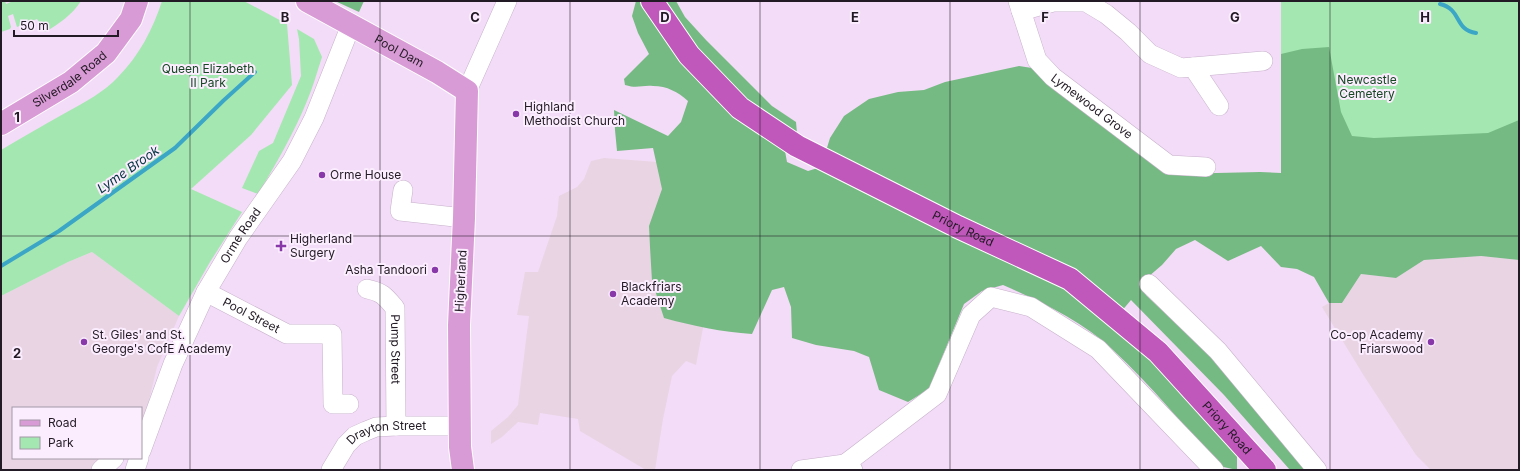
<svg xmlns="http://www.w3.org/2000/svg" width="1520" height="471" font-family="Inter,sans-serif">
	<rect width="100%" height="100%" fill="#f3dcf7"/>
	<path fill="#e9d4e4" d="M604,158L711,166L703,328L696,365L686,361L672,376L663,419L655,470H646L580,431L578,419L540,413L538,425L518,422L502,437L491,444V431L508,417L518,405L529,316L517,315L525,272H538L557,216L559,196L577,187L584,179L591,161Z
		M92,252L179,316L157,367L145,417L141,421V408H13V458H103L91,470H1V296L68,262Z
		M1481,256L1519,260V470H1431L1416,455L1364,376L1322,307L1329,303H1342L1361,274L1396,278L1424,260Z"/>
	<path fill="#a5e7b1" d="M1,1H5L6,4L13,1H27L28,2L39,1H81C72,15 59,24 45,32L37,19L17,27L13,14L8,16L11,27L10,29L1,32Z
		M162,1H244L287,24L292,85L251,135L191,189L242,212L210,262L179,316L92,252L68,262L1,296V150C23,137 45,124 67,112C85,102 104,92 118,77C139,56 153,29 162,1Z
		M1281,1H1519V170L1281,173Z
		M297,29L314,39L322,57C317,72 313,87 307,101C294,133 276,164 258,194L242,188L259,151L273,143L301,76L299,39Z"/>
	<path fill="#76ba83" d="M335,1H364L359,12Z
		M636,1H676L685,17L706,40L772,106L796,122L797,133L785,151L787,162L808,171L821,167L830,138L844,116L869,99L898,92L924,90L945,82L1019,66L1032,68L1173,174L1260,172L1281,173V54L1302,49L1329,47L1341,112L1352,136L1374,138L1488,133L1519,120V260L1481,256L1424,260L1396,278L1361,274L1342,303H1329L1314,277L1297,269L1281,267L1261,246L1228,261L1195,240L1176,249L1162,265L1141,283L1146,295L1207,353L1309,470H1290L1224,395L1131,300L1110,325L1155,363L1237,454V470L1219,466C1185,427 1151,385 1113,350C1082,321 1041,302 1003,285L982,291L964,304L929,389L908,402L879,390L869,357L854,351L816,345L792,338L791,307L784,287L772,290L752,334C722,332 693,326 664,318L652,281L650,247L649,226L662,189L653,148L617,151L615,130L614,110L668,136L681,122L688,101C678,92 667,86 653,86C641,85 638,89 625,85L624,79L649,54L638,33L632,16Z"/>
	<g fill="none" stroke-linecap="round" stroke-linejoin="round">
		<path stroke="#3ba6c6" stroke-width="4" d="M1440,4C1462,9 1454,30 1476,33
			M1,266L59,231L175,148L223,101L255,72"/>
		<defs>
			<g id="minor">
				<path id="s1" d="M1018,1L1037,60L1053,77L1169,165L1206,167"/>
				<path d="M1021,11L1053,2H1086L1106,14L1128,32L1150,54L1181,68L1263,61"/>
				<path d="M1193,67L1219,106"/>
				<path d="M467,91L507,1"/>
				<path d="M403,190L400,211L464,218"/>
				<path d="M1149,284L1218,351L1317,470"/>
				<path id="s2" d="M367,289C382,292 385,296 395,308L396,426"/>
				<path id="s3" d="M206,292L287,334H332L333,404H349"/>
				<path id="s4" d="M141,451L173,364L206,292L238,238L292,161L314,118L351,25"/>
				<path d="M845,464L937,394L971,315L991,297L1031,307L1098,349L1214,470"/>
				<path d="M101,470L114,458"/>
				<path d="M135,470L139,458"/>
				<path id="s5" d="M331,470L346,445L355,436L366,431L376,427L396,426H460"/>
				<path d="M801,470L845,464L853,470"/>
			</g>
			<g id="major">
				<path id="s6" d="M307,1L437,72L467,91L464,218L459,325L460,447L463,470"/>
				<path id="s7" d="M1,124L71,82L106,53L131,19L137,1"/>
			</g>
			<g id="highway">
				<path id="s8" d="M652,1L689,55L740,108L797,146L958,227L1070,279L1158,352L1265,470"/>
			</g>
		</defs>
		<use href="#minor" stroke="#c7b1cb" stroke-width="20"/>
		<use href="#major" stroke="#fff" stroke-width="24"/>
		<use href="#highway" stroke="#fff" stroke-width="24"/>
		<use href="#minor" stroke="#fff" stroke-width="19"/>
		<use href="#major" stroke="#d99bd6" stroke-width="22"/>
		<use href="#highway" stroke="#c058bb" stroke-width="22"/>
	</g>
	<path fill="none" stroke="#221a24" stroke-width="1" stroke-opacity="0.55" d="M190,1V470M380,1V470M570,1V470M760,1V470M950,1V470M1140,1V470M1330,1V470M1,236H1519"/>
	<g fill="#8838a9" stroke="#fbedfe" stroke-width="1.5">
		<circle cx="516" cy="114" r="4"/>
		<circle cx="322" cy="175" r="4"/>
		<path d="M279 240h4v4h4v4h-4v4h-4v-4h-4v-4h4z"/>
		<circle cx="435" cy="270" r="4"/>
		<circle cx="613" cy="294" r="4"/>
		<circle cx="84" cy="342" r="4"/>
		<circle cx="1431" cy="342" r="4"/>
	</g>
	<g text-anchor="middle" stroke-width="4" stroke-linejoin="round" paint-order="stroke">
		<g font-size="12" fill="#221a24" stroke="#fbedfe">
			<text dy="4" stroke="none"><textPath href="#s6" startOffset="105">Pool Dam</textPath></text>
			<text dy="4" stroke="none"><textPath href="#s7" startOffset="82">Silverdale Road</textPath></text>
			<text dy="4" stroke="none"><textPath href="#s1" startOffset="134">Lymewood Grove</textPath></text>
			<text dy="4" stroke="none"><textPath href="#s8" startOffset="393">Priory Road</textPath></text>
			<text dy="4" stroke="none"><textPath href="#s4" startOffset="238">Orme Road</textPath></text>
			<text transform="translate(461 281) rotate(-87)" y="4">Higherland</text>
			<text dy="4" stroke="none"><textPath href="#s3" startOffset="51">Pool Street</textPath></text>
			<text dy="4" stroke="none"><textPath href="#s2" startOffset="76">Pump Street</textPath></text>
			<text dy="4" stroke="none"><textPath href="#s8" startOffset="728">Priory Road</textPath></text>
			<text dy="4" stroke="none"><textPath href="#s5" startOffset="74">Drayton Street</textPath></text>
		</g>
		<g font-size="12" fill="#154723" stroke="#fbedfe">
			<text x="208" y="73">Queen Elizabeth<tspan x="208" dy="14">II Park</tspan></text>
			<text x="1367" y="84">Newcastle<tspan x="1367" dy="14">Cemetery</tspan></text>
		</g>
		<g font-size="12" fill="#221a24" stroke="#fbedfe" text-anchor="start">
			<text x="524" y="111">Highland<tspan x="524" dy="14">Methodist Church</tspan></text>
			<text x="330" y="179">Orme House</text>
			<text x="290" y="243">Higherland<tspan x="290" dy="14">Surgery</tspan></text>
			<text x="427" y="274" text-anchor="end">Asha Tandoori</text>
			<text x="621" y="291">Blackfriars<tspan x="621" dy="14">Academy</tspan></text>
			<text x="92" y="339">St. Giles' and St.<tspan x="92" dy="14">George's CofE Academy</tspan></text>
			<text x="1423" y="339" text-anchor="end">Co-op Academy<tspan x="1423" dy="14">Friarswood</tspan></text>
		</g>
		<g font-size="13" font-style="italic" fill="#00313e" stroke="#fbedfe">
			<text transform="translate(128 169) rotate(-35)" y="5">Lyme Brook</text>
		</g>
	</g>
	<g font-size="13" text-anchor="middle" font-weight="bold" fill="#221a24" stroke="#fbedfe" stroke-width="4" stroke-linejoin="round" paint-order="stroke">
		<text x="285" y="22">B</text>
		<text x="475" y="22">C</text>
		<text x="665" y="22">D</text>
		<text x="855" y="22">E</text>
		<text x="1045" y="22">F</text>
		<text x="1235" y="22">G</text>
		<text x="1425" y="22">H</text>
		<text x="17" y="122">1</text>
		<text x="17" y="358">2</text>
	</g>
	<rect width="1520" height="471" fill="none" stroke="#221a24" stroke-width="4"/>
	<rect x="12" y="407" width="130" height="52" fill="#fbedfe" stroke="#a499a7"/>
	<rect x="20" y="420" width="20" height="6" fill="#d99bd6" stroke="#a499a7"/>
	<text x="48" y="427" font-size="12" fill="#221a24">Road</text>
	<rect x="20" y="437" width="20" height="12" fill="#a5e7b1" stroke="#a499a7"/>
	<text x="48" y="447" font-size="12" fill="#221a24">Park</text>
	<path d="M14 30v6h104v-6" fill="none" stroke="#221a24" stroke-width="2"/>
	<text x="20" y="30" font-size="12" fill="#221a24" stroke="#fbedfe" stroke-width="3" paint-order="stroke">50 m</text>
</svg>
